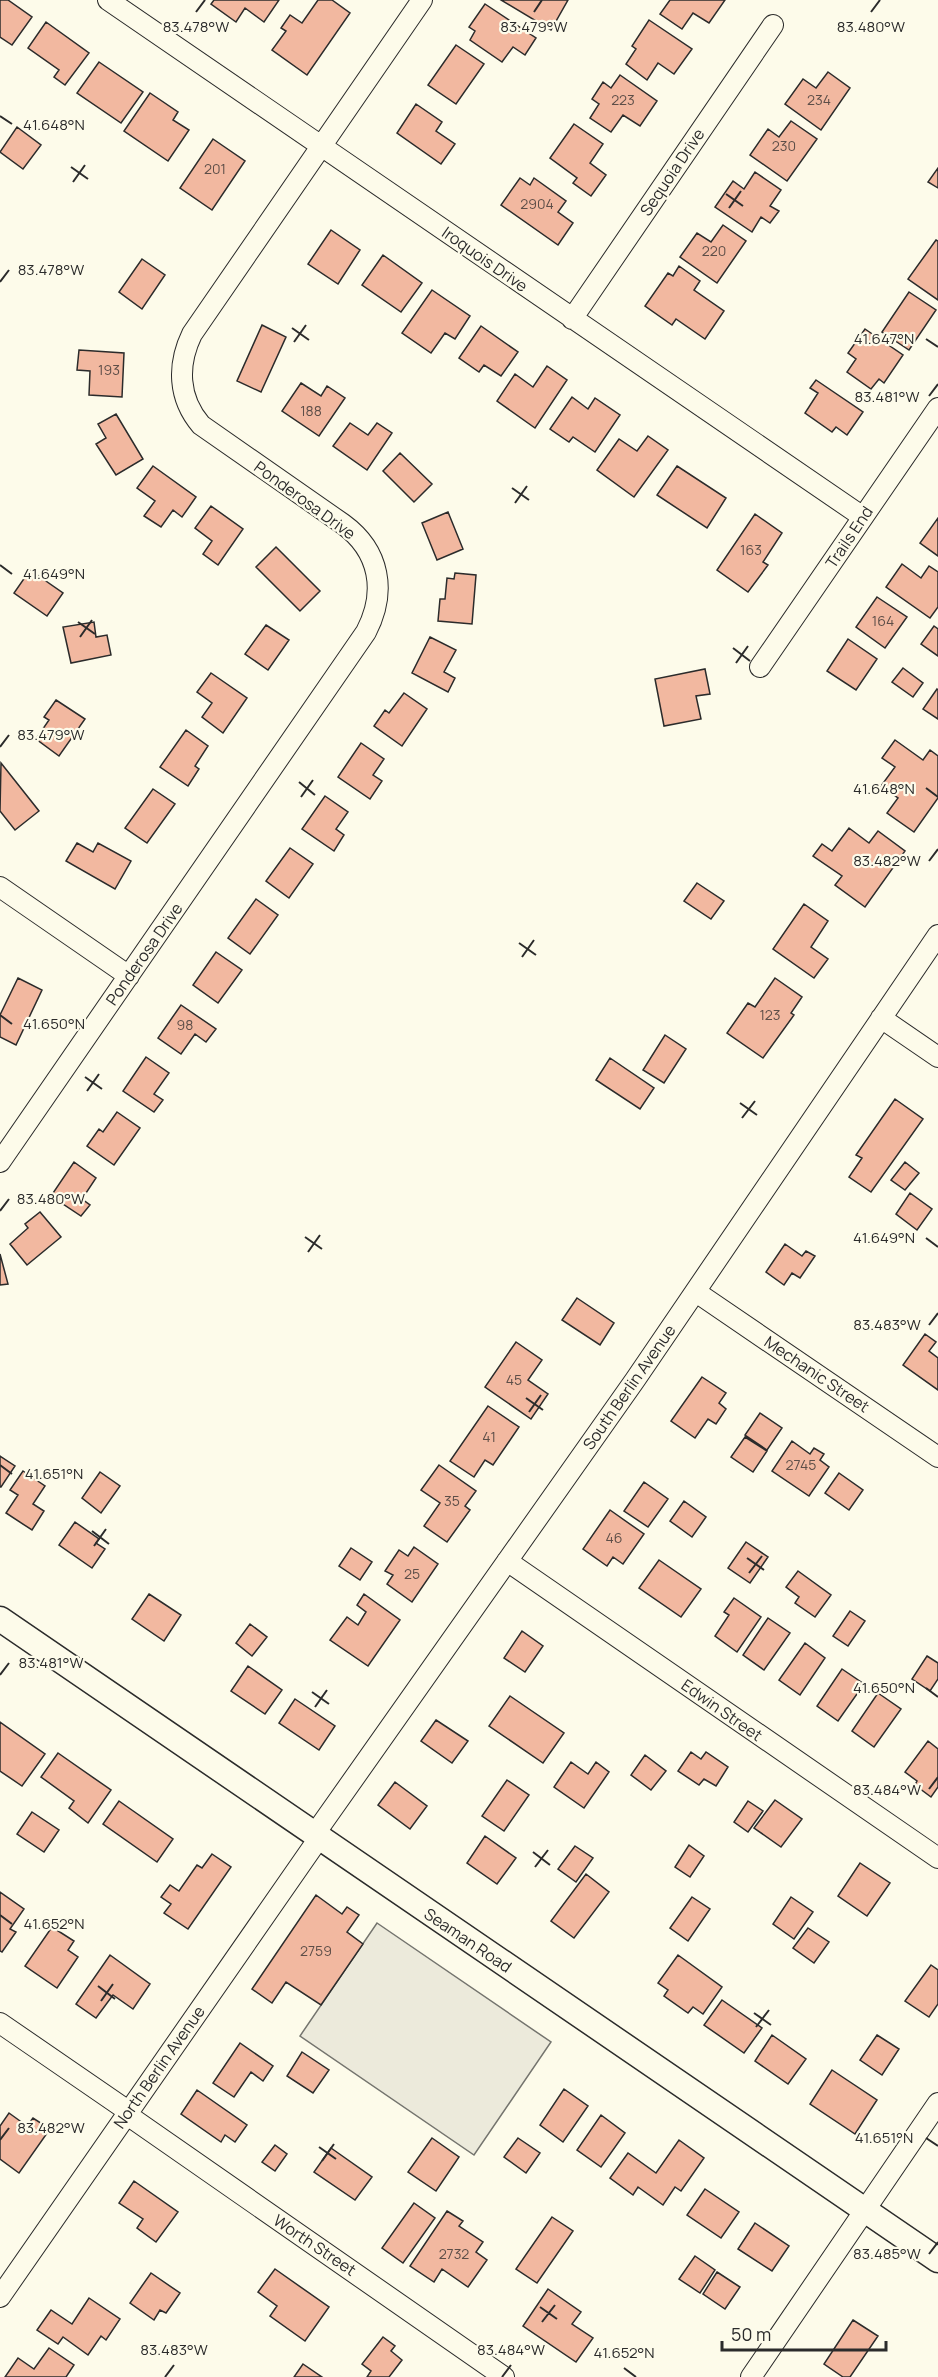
<svg xmlns="http://www.w3.org/2000/svg" width="938" height="2377" font-family="Manrope,sans-serif">
	<rect width="100%" height="100%" fill="#fdfbea"/>
	<path fill="#eceadb" stroke="#74746e" stroke-width="1.5" d="M377,1923L551,2042L474,2155L300,2036Z"/>
	<path fill="#f2b8a0" stroke="#2b2b2b" stroke-width="1.5" d="M0,0H8L32,17L12,45L0,37Z
		M214,0H279L264,22L245,8L236,22L211,4Z
		M318,0H332L350,13L307,75L272,50L286,31L281,28L290,15L302,23Z
		M501,0H568L551,30Z
		M670,0H725L709,23L693,13L682,29L660,14Z
		M485,4L536,38L525,55L513,47L502,62L470,40L475,31L469,27Z
		M649,20L692,49L674,74L658,63L647,80L626,64L636,49L632,46Z
		M46,22L89,53L65,85L54,77L59,70L28,48Z
		M456,45L484,64L456,104L428,85Z
		M99,62L143,92L121,123L77,93Z
		M828,72L850,88L821,130L785,104L803,79L816,88Z
		M620,75L657,101L640,126L623,115L611,132L590,118L599,104L592,99L603,82L611,88Z
		M150,93L178,112L173,120L189,130L168,161L124,131Z
		M416,104L442,122L436,131L455,144L441,164L397,133Z
		M791,121L817,139L787,181L750,155L768,129L779,137Z
		M574,124L603,144L590,163L606,175L591,196L573,183L577,178L550,158Z
		M17,127L41,145L23,169L0,152Z
		M213,139L245,161L212,210L180,188Z
		M938,168V188L928,182Z
		M755,172L781,190L770,206L779,211L770,223L761,217L752,232L715,207L733,181L744,189Z
		M520,178L530,185L534,178L566,201L558,212L573,223L558,245L501,205Z
		M723,225L746,241L717,283L680,257L697,233L711,242Z
		M331,230L360,250L338,284L308,264Z
		M936,240L938,241V300L908,279Z
		M383,255L422,283L401,312L362,285Z
		M142,259L165,275L142,309L119,292Z
		M679,266L700,281L694,290L724,311L705,339L676,319L672,325L645,306L668,273L673,276Z
		M432,290L470,316L455,339L445,333L431,353L402,333Z
		M909,292L936,310L909,350L882,332Z
		M262,325L286,337L261,392L237,381Z
		M481,326L518,352L501,376L484,365L479,372L459,358Z
		M865,329L903,355L884,383L879,379L871,389L847,372L856,359L848,353Z
		M79,350L124,353L122,397L89,395L90,371L77,370Z
		M547,366L567,380L535,428L497,401L515,374L533,387Z
		M816,380L863,412L847,435L836,427L832,432L805,413L818,393L810,388Z
		M301,383L321,396L327,386L345,398L319,436L282,411Z
		M572,397L588,409L595,398L620,415L595,452L573,437L569,442L550,429Z
		M116,414L143,459L116,475L96,444L106,438L98,424Z
		M350,423L368,435L377,423L392,433L367,470L333,446Z
		M648,436L668,450L634,497L597,470L619,439L637,451Z
		M400,453L432,484L414,502L383,471Z
		M153,466L196,497L182,517L173,510L161,527L144,516L155,501L137,488Z
		M677,466L726,498L707,528L657,495Z
		M211,506L243,529L218,565L203,554L212,541L195,528Z
		M448,512L463,549L437,560L422,523Z
		M755,514L782,533L763,562L768,565L748,592L717,570Z
		M938,518V556L920,543Z
		M276,547L320,591L300,611L256,567Z
		M902,564L921,578L929,566L938,572V607L930,618L886,587Z
		M30,570L63,593L47,616L14,593Z
		M455,573L476,575L472,624L438,621L440,599H445L447,578L454,579Z
		M877,597L907,617L885,648L856,627Z
		M94,622L96,637L107,635L111,655L71,663L63,627Z
		M266,625L289,640L268,670L245,654Z
		M934,626L938,629V656L921,644Z
		M430,637L456,650L444,672L455,678L448,692L412,673Z
		M848,639L877,659L856,690L827,671Z
		M903,668L923,683L913,697L892,682Z
		M705,669L710,694L696,696L701,719L664,726L655,679Z
		M211,673L247,698L223,733L202,717L212,703L197,692Z
		M937,689L938,690V719L923,709Z
		M404,693L427,709L402,746L374,726L385,710L389,713Z
		M56,700L85,719L59,756L36,739L49,720L44,717Z
		M186,730L208,746L195,766L199,769L188,786L160,767Z
		M895,740L923,760L930,750L938,756V798L914,832L887,813L898,798L881,786L895,767L882,758Z
		M361,743L384,759L373,775L382,781L370,799L338,777Z
		M1,763L39,811L15,830L0,811Z
		M153,789L175,804L147,843L125,828Z
		M325,796L348,812L336,829L344,835L334,851L302,829Z
		M849,828L869,843L878,831L905,851L865,907L835,885L842,876L813,856L822,844L832,851Z
		M77,843L93,852L98,843L131,861L115,889L66,861Z
		M290,848L313,864L289,898L266,881Z
		M697,883L724,901L711,919L684,901Z
		M256,899L278,915L250,954L228,938Z
		M804,904L828,921L811,947L828,959L814,978L773,949Z
		M216,952L242,970L218,1003L193,985Z
		M18,978L42,990L16,1045L0,1037V1015Z
		M775,978L802,997L791,1013L794,1015L763,1058L727,1033L748,1003L755,1007Z
		M181,1005L216,1029L206,1042L195,1034L181,1054L158,1038Z
		M665,1035L686,1049L664,1083L643,1070Z
		M146,1057L169,1073L154,1094L163,1100L154,1112L123,1091Z
		M610,1058L654,1088L640,1109L596,1080Z
		M895,1099L923,1119L871,1192L849,1177L862,1158L856,1155Z
		M117,1112L140,1128L114,1165L87,1146L99,1129L103,1132Z
		M74,1162L96,1178L82,1199L90,1205L81,1216L51,1196Z
		M905,1162L919,1173L905,1190L891,1180Z
		M910,1193L932,1209L917,1230L896,1214Z
		M40,1212L61,1237L27,1265L10,1244L28,1228L25,1224Z
		M785,1244L802,1256L806,1251L815,1256L800,1278L792,1273L784,1285L766,1272Z
		M0,1254L8,1284L0,1285Z
		M577,1298L614,1323L600,1345L562,1320Z
		M925,1334L936,1342L929,1351L938,1358V1390L903,1365Z
		M516,1342L542,1360L528,1380L548,1394L531,1419L485,1387Z
		M702,1377L726,1393L719,1403L726,1409L716,1424L708,1419L695,1438L671,1421Z
		M488,1406L519,1427L493,1465L485,1460L474,1477L450,1461Z
		M760,1413L782,1428L767,1450L745,1435Z
		M745,1437L767,1451L753,1472L731,1457Z
		M792,1441L810,1454L814,1448L824,1454L820,1460L829,1467L809,1496L772,1471Z
		M0,1456L15,1466L1,1487H0Z
		M439,1465L476,1491L465,1506L470,1510L447,1542L424,1526L440,1503L421,1490Z
		M23,1471L45,1486L33,1504L44,1511L32,1530L6,1513L18,1495L10,1490Z
		M100,1472L120,1486L101,1513L82,1498Z
		M839,1473L863,1490L849,1510L825,1493Z
		M644,1482L668,1499L648,1527L624,1511Z
		M684,1501L706,1517L692,1537L670,1521Z
		M610,1510L644,1534L623,1564L613,1557L607,1566L583,1549Z
		M75,1522L99,1539L96,1543L105,1549L92,1568L59,1545Z
		M746,1542L768,1557L750,1583L728,1568Z
		M414,1547L438,1564L412,1602L387,1584L393,1575L385,1571L399,1550L408,1556Z
		M351,1548L372,1562L360,1580L339,1566Z
		M659,1560L701,1589L681,1617L639,1588Z
		M798,1571L831,1595L815,1617L795,1603L799,1597L786,1587Z
		M149,1594L181,1615L164,1641L132,1619Z
		M364,1594L400,1620L368,1666L330,1640L347,1617L358,1625L366,1612L357,1605Z
		M734,1598L761,1617L737,1652L715,1636L729,1615L724,1612Z
		M850,1611L865,1621L848,1646L833,1636Z
		M768,1618L790,1633L764,1670L743,1655Z
		M250,1624L267,1637L252,1656L236,1643Z
		M522,1631L543,1646L525,1672L504,1658Z
		M805,1643L825,1658L800,1695L779,1680Z
		M927,1656L938,1663V1679L930,1691L912,1679Z
		M248,1666L282,1690L265,1714L231,1691Z
		M842,1669L864,1684L838,1721L817,1706Z
		M878,1693L901,1709L874,1747L852,1731Z
		M510,1696L564,1733L543,1763L489,1726Z
		M295,1699L335,1726L319,1750L279,1723Z
		M436,1720L468,1741L452,1763L421,1741Z
		M0,1722L45,1754L22,1786L0,1771Z
		M928,1741L938,1749V1787L931,1797L915,1785L917,1781L905,1772Z
		M691,1752L701,1759L706,1752L728,1767L716,1786L704,1779L699,1785L678,1771Z
		M58,1753L111,1790L88,1823L69,1808L74,1801L41,1777Z
		M645,1755L666,1771L651,1790L631,1775Z
		M571,1762L588,1774L596,1762L609,1772L584,1808L554,1787Z
		M507,1780L529,1795L504,1831L482,1816Z
		M395,1782L427,1806L410,1829L378,1805Z
		M775,1800L802,1819L781,1847L754,1828Z
		M119,1801L173,1839L157,1862L103,1824Z
		M748,1801L763,1811L748,1832L734,1822Z
		M32,1812L59,1830L44,1852L17,1834Z
		M485,1836L516,1858L497,1884L467,1863Z
		M689,1845L704,1856L690,1877L675,1867Z
		M575,1846L593,1858L576,1882L558,1869Z
		M212,1854L231,1867L188,1929L164,1913L171,1904L161,1897L170,1885L179,1891L197,1865L202,1868Z
		M860,1863L890,1883L867,1916L838,1896Z
		M586,1874L609,1892L574,1938L551,1921Z
		M0,1892L24,1909L10,1929L16,1932L2,1952L0,1951Z
		M316,1895L342,1914L347,1907L359,1915L347,1932L363,1944L321,2005L286,1982L272,2003L252,1989Z
		M692,1897L710,1909L688,1941L670,1928Z
		M791,1897L813,1912L794,1939L773,1924Z
		M52,1927L74,1941L68,1950L78,1957L57,1988L25,1966Z
		M808,1928L829,1942L814,1963L793,1948Z
		M110,1955L150,1984L133,2009L113,1995L96,2018L76,2004Z
		M678,1955L722,1987L703,2014L693,2007L688,2013L664,1996L668,1990L658,1983Z
		M931,1965L938,1970V2004L929,2017L905,2001Z
		M722,2000L762,2028L744,2053L704,2025Z
		M772,2035L806,2059L788,2084L755,2061Z
		M877,2035L899,2049L882,2075L860,2060Z
		M240,2043L273,2066L263,2081L251,2072L234,2097L213,2083Z
		M302,2052L329,2070L313,2093L287,2076Z
		M832,2070L877,2100L855,2134L810,2104Z
		M564,2089L588,2106L563,2142L540,2125Z
		M197,2090L247,2125L235,2142L225,2135L221,2142L181,2114Z
		M9,2113L27,2126L33,2118L50,2129L19,2173L0,2159V2126Z
		M601,2115L625,2133L601,2167L577,2150Z
		M432,2138L459,2157L436,2191L408,2172Z
		M518,2138L540,2153L526,2173L504,2157Z
		M679,2140L704,2158L681,2191L675,2187L663,2205L638,2187L633,2195L610,2178L628,2153L656,2173Z
		M275,2145L287,2154L275,2171L262,2162Z
		M331,2148L372,2177L355,2200L314,2172Z
		M134,2181L178,2212L156,2242L137,2228L143,2219L119,2203Z
		M705,2189L739,2212L721,2238L687,2215Z
		M414,2203L435,2218L403,2263L382,2248Z
		M447,2211L463,2221L459,2226L483,2242L476,2252L487,2260L468,2287L442,2269L434,2282L410,2266Z
		M552,2217L573,2231L537,2283L516,2269Z
		M755,2223L789,2246L772,2271L738,2249Z
		M695,2256L715,2270L700,2293L679,2279Z
		M275,2269L329,2307L305,2341L270,2316L277,2306L258,2292Z
		M717,2272L740,2287L725,2309L703,2294Z
		M151,2273L180,2293L166,2313L160,2310L154,2320L130,2303Z
		M548,2289L581,2312L572,2324L593,2338L576,2362L523,2326Z
		M89,2298L120,2319L106,2340L101,2336L88,2355L63,2337L58,2344L37,2330L51,2310L72,2324Z
		M853,2320L878,2336L850,2377H843L824,2364Z
		M383,2337L395,2346L391,2351L402,2360L389,2377H367L371,2371L362,2364Z
		M49,2348L74,2365L66,2377H5L18,2358L34,2369Z
		M303,2364L322,2377H294Z"/>
	<g fill="none" stroke-linecap="round" stroke-linejoin="round">
		<defs>
			<path id="minor" d="M108,0L863,517
				M572,319L773,25
				M760,667L938,408
				M0,887L129,976
				M881,1018L938,1057
				M0,1162L366,632C387,592 380,551 343,524L201,425C178,398 177,365 192,334L422,0
				M696,1292L938,1457
				M507,1561L938,1858
				M314,1835L635,1380L938,935
				M0,2023L128,2111
				M126,2114L504,2377
				M0,2297L319,1838
				M751,2377L938,2103"/>
			<path id="tertiary" d="M0,1619L938,2260"/>
		</defs>
		<use href="#minor" stroke="#2b2b2b" stroke-width="22"/>
		<use href="#tertiary" stroke="#2b2b2b" stroke-width="27"/>
		<use href="#minor" stroke="#fdfbea" stroke-width="20"/>
		<use href="#tertiary" stroke="#fdfbea" stroke-width="24"/>
	</g>
	<path fill="none" stroke="#2b2b2b" stroke-width="2" d="M196,12L205,0M534,12L542,0M871,12L880,0M0,116L12,124M71,167L88,179M73,182L85,165M726,194L743,206M729,208L741,191M0,282L9,270M292,328L309,340M926,339L938,347M294,342L306,325M929,396L938,384M512,488L529,500M515,503L527,486M0,565L12,574M78,622L95,634M80,637L92,620M733,648L750,661M736,663L748,646M0,747L9,735M299,782L315,795M926,788L938,797M301,797L313,780M929,861L938,849M519,943L536,955M522,957L534,940M0,1015L12,1024M85,1077L102,1089M87,1091L99,1074M740,1103L757,1115M742,1118L755,1101M0,1211L9,1199M305,1237L322,1249M926,1238L938,1247M308,1252L320,1235M929,1325L938,1313M526,1398L543,1410M529,1412L541,1395M0,1465L12,1474M92,1531L109,1544M94,1546L106,1529M747,1558L764,1570M749,1573L762,1556M0,1675L9,1663M926,1688L938,1697M312,1692L329,1704M315,1707L327,1690M929,1789L938,1777M533,1852L550,1865M535,1867L548,1850M0,1915L12,1924M98,1986L115,1999M101,2001L113,1984M754,2013L771,2025M756,2027L769,2010M926,2138L938,2146M0,2140L9,2128M319,2147L336,2159M322,2161L334,2144M929,2254L938,2242M540,2307L557,2319M542,2322L555,2305M624,2368L636,2377M165,2377L174,2365M502,2377L511,2365"/>
	<g text-anchor="middle" stroke-width="4.5" stroke-linejoin="round" paint-order="stroke">
		<g font-size="14" fill="#5d4e48">
			<text x="623" y="105">223</text>
			<text x="819" y="105">234</text>
			<text x="784" y="151">230</text>
			<text x="215" y="174">201</text>
			<text x="537" y="209">2904</text>
			<text x="714" y="256">220</text>
			<text x="109" y="375">193</text>
			<text x="311" y="416">188</text>
			<text x="751" y="555">163</text>
			<text x="883" y="626">164</text>
			<text x="770" y="1020">123</text>
			<text x="185" y="1030">98</text>
			<text x="514" y="1385">45</text>
			<text x="489" y="1442">41</text>
			<text x="801" y="1470">2745</text>
			<text x="452" y="1506">35</text>
			<text x="614" y="1543">46</text>
			<text x="412" y="1579">25</text>
			<text x="316" y="1956">2759</text>
			<text x="454" y="2259">2732</text>
		</g>
		<g font-size="16" fill="#2b2b2b" stroke="#fdfbea">
			<text transform="translate(672 172) rotate(-56)" y="6">Sequoia Drive</text>
			<text transform="translate(485 259) rotate(35)" y="6">Iroquois Drive</text>
			<text transform="translate(305 500) rotate(36)" y="6">Ponderosa Drive</text>
			<text transform="translate(849 537) rotate(-56)" y="6">Trails End</text>
			<text transform="translate(144 954) rotate(-55)" y="6">Ponderosa Drive</text>
			<text transform="translate(817 1374) rotate(34)" y="6">Mechanic Street</text>
			<text transform="translate(629 1387) rotate(-55)" y="6">South Berlin Avenue</text>
			<text transform="translate(722 1710) rotate(35)" y="6">Edwin Street</text>
			<text transform="translate(468 1940) rotate(34)" y="6">Seaman Road</text>
			<text transform="translate(159 2067) rotate(-55)" y="6">North Berlin Avenue</text>
			<text transform="translate(315 2245) rotate(34)" y="6">Worth Street</text>
		</g>
	</g>
	<g font-size="15" text-anchor="middle" fill="#2b2b2b" stroke="#fdfbea" stroke-width="4.5" stroke-linejoin="round" paint-order="stroke">
		<text x="196" y="32">83.478°W</text>
		<text x="534" y="32">83.479°W</text>
		<text x="871" y="32">83.480°W</text>
		<text x="54" y="130">41.648°N</text>
		<text x="51" y="275">83.478°W</text>
		<text x="884" y="344">41.647°N</text>
		<text x="887" y="402">83.481°W</text>
		<text x="54" y="579">41.649°N</text>
		<text x="51" y="740">83.479°W</text>
		<text x="884" y="794">41.648°N</text>
		<text x="887" y="866">83.482°W</text>
		<text x="54" y="1029">41.650°N</text>
		<text x="51" y="1204">83.480°W</text>
		<text x="884" y="1243">41.649°N</text>
		<text x="887" y="1330">83.483°W</text>
		<text x="54" y="1479">41.651°N</text>
		<text x="51" y="1668">83.481°W</text>
		<text x="884" y="1693">41.650°N</text>
		<text x="887" y="1795">83.484°W</text>
		<text x="54" y="1929">41.652°N</text>
		<text x="51" y="2133">83.482°W</text>
		<text x="884" y="2143">41.651°N</text>
		<text x="887" y="2259">83.485°W</text>
		<text x="174" y="2355">83.483°W</text>
		<text x="511" y="2355">83.484°W</text>
		<text x="624" y="2358">41.652°N</text>
	</g>
	<path d="M722 2341v9h164v-9" fill="none" stroke="#2b2b2b" stroke-width="3"/>
	<text x="731" y="2341" font-size="18" fill="#2b2b2b" stroke="#fdfbea" stroke-width="4.5" paint-order="stroke">50 m</text>
</svg>
